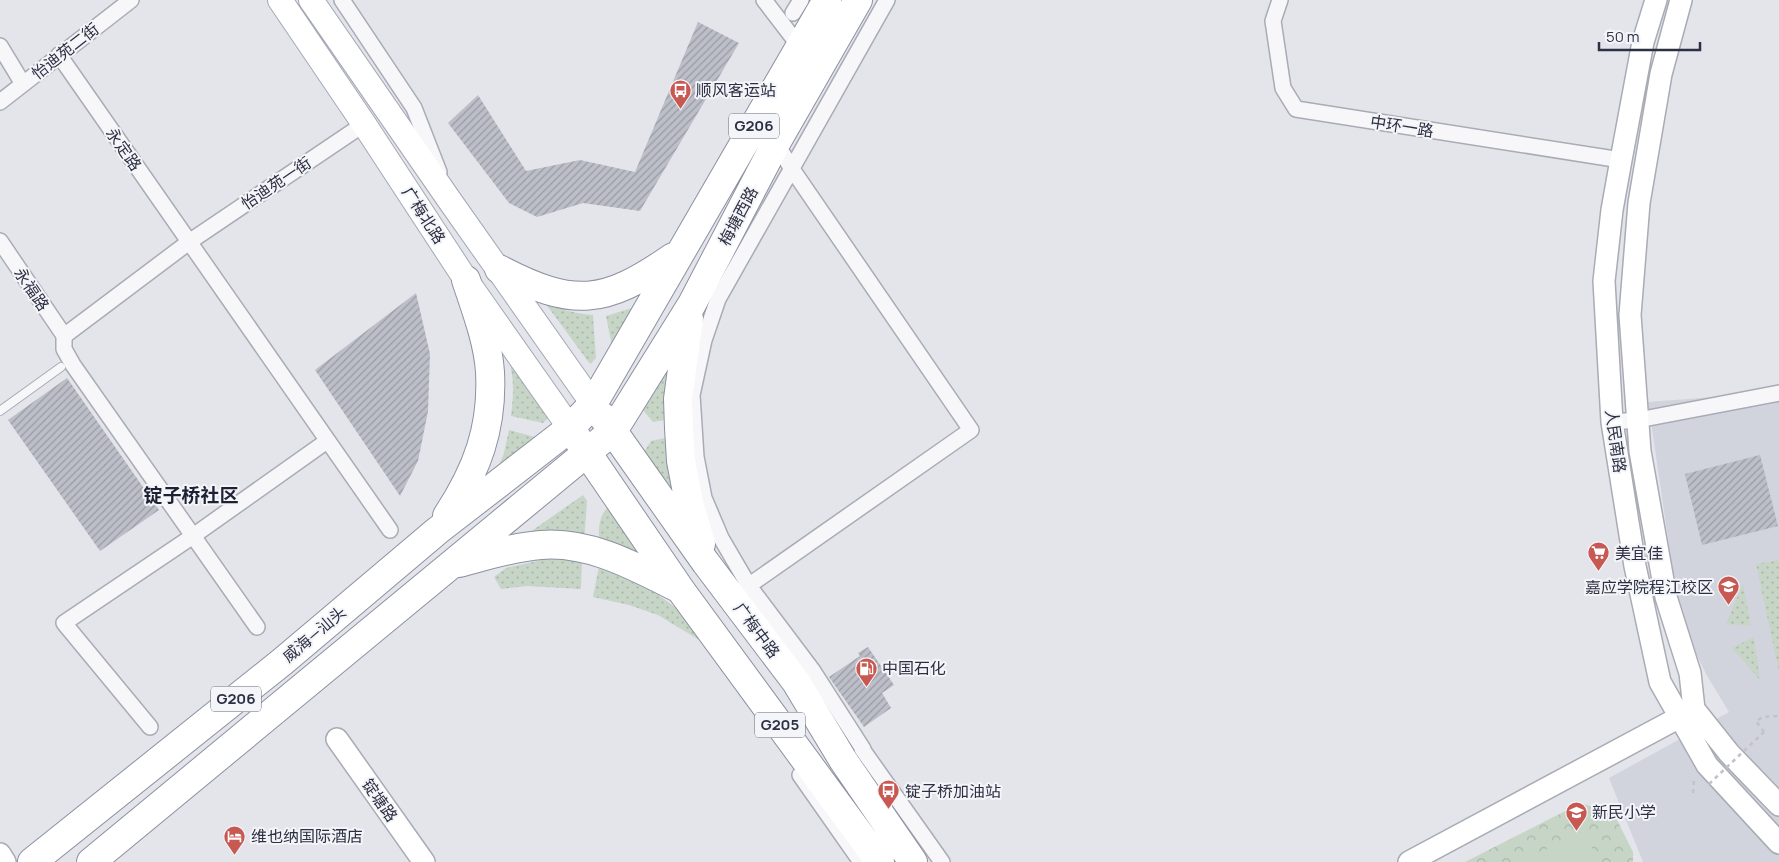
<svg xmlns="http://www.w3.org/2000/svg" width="1779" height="862" font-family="Manrope,'Noto Sans SC',sans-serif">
	<defs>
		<pattern id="grass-dots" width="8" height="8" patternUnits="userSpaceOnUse" patternTransform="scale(1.25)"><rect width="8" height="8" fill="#c6d5c6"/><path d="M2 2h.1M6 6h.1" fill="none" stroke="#aab7ab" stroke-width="1.8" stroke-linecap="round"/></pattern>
		<pattern id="park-crowns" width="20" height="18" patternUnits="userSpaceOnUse" patternTransform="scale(1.25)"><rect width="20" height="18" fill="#c6d5c6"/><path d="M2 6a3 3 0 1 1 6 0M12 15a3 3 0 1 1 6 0" fill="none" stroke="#aab7ab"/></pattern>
		<pattern id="building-hatch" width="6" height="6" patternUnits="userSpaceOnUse" patternTransform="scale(1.25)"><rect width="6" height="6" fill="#bcbec8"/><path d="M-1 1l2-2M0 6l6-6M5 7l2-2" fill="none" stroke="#999ba4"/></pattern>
	</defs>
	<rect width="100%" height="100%" fill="#e4e5eb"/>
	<path fill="#d2d4dd" d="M1779,392V862H1643L1609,778L1729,712L1706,674L1686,632L1674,579L1648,402Z"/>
	<path fill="url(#grass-dots)" d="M540,296C554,310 574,313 593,315L596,358L590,364Z
		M635,307L613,351L606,316Z
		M505,342L553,413L543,423L511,416C515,385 513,373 505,342Z
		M670,355L665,420L653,422L642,409Z
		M509,430L542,439L498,468L504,453Z
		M665,438L681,510L642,455L651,441Z
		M583,495L587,501L584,543L513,544Z
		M613,502L664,574L599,546C599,526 597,516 613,502Z
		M546,559L582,560L581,589L527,586L501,589L494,577L506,568Z
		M1779,560V672L1756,564Z
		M599,566L625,574L656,593L688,617L698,631L701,641L658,615L629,605L593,597Z
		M1743,584L1751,626L1726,624Z
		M1754,637L1760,680L1732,648Z"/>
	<path fill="url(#park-crowns)" d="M1581,803L1614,814L1633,852V862H1465Z"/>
	<path fill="#c6d5c6" d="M1583,830L1599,862H1521Z"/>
	<path fill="url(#building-hatch)" d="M698,22L739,43L640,211L583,203L537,217L509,203L448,123L478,95L526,171L580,160L635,172Z
		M416,293L430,354L428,411L418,461L400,496L315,370Z
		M67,378L159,510L100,551L8,420Z
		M1760,455L1778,526L1702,545L1685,474Z
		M868,647L894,685L882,693L891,708L864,727L829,677L860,656L858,653Z"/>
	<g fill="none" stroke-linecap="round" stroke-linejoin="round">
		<defs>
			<path id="lane" d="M0,411L61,367"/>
			<path id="street" d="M342,0L414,108L439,172
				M764,0L800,47
				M887,0L718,299L704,340L692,395L696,457L704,498L721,538L749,586L813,671L863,749H862L942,862
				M1280,0L1273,21L1283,88L1296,109L1621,160
				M793,13L801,0
				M0,46L23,84
				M59,55L390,530
				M0,102L131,0
				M0,241L65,337
				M1612,422L1638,420L1779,393
				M741,591L971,430L792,169L776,143
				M257,627L73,365L64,349V336L189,242L364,124
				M150,727L64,623L193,536L327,441
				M800,775L861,862"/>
			<path id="secondary" d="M1656,0L1643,42L1621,160L1612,210L1604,281L1612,422L1635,566L1660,682L1707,765L1779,843
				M1681,0L1661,74L1639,203L1630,315L1640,451L1666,597L1690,673L1694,709L1729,753L1779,805
				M337,739L424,862
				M0,854L5,862
				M1409,862L1691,711"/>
			<path id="primary" d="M280,0L364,124L466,280L570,428
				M311,0L450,201L593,404"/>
			<path id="highway" d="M499,269C574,308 604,305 673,257
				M689,318L678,399L679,428L681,461L689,503L701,544
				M603,417L706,563L796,682L843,760L913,862
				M577,438L680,589L880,862
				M447,516C477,470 493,428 490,372C488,341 476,310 466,280
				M459,563C486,556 513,547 541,545C590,541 636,567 678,588
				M32,862L282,662L437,531L570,428L593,404L827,0
				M91,862L613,431L692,304L776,143L858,0"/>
		</defs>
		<use href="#lane" stroke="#a9abb5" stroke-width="10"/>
		<use href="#street" stroke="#a9abb5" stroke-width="18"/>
		<use href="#secondary" stroke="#a9abb5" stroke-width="24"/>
		<use href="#primary" stroke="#a4a8b6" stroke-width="26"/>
		<use href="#highway" stroke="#8c90a1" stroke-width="30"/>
		<path stroke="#c2c3ca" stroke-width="2.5" stroke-dasharray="4 4" stroke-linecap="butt" d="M1764,732L1756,721L1763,717L1779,716
			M1693,793L1694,777"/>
		<use href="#lane" stroke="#f7f7fa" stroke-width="8"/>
		<use href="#street" stroke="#f7f7fa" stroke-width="15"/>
		<use href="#secondary" stroke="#fff" stroke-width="21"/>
		<use href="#primary" stroke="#fff" stroke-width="24"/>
		<use href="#highway" stroke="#fff" stroke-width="28"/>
		<path stroke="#c2c3ca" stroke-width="2.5" stroke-dasharray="4 4" stroke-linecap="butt" d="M1709,784L1764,732"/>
	</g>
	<defs>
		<symbol id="bus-pin" viewBox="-11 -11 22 30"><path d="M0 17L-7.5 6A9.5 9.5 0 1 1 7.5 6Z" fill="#c85852" stroke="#f4f5f8"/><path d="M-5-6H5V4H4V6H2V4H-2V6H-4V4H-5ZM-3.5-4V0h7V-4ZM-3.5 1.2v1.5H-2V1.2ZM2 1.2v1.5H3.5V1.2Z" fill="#fff"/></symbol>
		<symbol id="supermarket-pin" viewBox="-11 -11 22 30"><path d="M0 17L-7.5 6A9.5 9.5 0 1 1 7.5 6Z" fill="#c85852" stroke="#f4f5f8"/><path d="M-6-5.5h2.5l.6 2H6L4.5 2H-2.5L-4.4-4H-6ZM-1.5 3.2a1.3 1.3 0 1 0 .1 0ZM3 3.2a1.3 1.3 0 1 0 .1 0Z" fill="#fff"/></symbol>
		<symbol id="university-pin" viewBox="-11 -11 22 30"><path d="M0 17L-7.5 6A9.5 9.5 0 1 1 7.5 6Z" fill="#c85852" stroke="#f4f5f8"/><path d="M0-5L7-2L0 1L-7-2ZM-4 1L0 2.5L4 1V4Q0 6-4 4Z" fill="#fff"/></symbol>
		<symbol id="fuel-pin" viewBox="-11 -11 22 30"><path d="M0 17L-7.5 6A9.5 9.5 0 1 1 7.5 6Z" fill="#c85852" stroke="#f4f5f8"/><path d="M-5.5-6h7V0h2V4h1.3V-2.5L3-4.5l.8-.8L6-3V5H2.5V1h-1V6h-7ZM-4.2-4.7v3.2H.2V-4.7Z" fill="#fff"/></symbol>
		<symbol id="school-pin" viewBox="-11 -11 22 30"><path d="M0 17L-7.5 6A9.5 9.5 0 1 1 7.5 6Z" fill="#c85852" stroke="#f4f5f8"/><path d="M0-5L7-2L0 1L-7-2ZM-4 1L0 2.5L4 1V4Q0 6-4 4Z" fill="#fff"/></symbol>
		<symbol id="hotel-pin" viewBox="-11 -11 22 30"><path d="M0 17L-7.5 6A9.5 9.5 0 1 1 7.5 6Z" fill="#c85852" stroke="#f4f5f8"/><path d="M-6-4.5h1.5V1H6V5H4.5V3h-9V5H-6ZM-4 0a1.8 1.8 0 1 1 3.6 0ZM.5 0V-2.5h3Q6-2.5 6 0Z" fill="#fff"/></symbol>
	</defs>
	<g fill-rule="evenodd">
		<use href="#bus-pin" x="668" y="78" width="25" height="34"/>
		<use href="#supermarket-pin" x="1586" y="540" width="25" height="34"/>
		<use href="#university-pin" x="1716" y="574" width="25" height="34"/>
		<use href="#fuel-pin" x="854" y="656" width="25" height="34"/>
		<use href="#bus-pin" x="876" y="778" width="25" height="34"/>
		<use href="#school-pin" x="1564" y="800" width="25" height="34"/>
		<use href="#hotel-pin" x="222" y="824" width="25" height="34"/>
	</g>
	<g text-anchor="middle" stroke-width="4" stroke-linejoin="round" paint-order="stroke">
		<g fill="#f4f5f8" stroke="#686b79" stroke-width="1">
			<rect x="729" y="113.5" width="50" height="25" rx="4"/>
			<rect x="211" y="686.5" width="50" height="25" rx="4"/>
			<rect x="755" y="712.5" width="50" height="25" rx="4"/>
		</g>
		<g font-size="15" font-weight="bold" fill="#2c3043">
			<text x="754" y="131">G206</text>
			<text x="236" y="704">G206</text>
			<text x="780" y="730">G205</text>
		</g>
		<g font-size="16" fill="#2c3043" stroke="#f4f5f8">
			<text transform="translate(65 51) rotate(-38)" y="6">怡迪苑二街</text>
			<text transform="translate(1402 126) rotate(9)" y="6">中环一路</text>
			<text transform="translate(124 149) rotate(55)" y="6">永定路</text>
			<text transform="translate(276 183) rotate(-34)" y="6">怡迪苑一街</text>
			<text transform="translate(424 215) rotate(57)" y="6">广梅北路</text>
			<text transform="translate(738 216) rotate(-62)" y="6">梅塘西路</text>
			<text transform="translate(32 289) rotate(56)" y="6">永福路</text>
			<text transform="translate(1616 441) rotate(82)" y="6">人民南路</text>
			<text transform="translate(757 630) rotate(53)" y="6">广梅中路</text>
			<text transform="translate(314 634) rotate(-40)" y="6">威海—汕头</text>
			<text transform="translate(380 800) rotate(55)" y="6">锭塘路</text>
		</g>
		<g font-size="16" fill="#2c3043" stroke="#f4f5f8" text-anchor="start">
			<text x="696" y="96">顺风客运站</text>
			<text x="1615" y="559">美宜佳</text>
			<text x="1713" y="593" text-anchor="end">嘉应学院程江校区</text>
			<text x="882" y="674">中国石化</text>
			<text x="905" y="797">锭子桥加油站</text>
			<text x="1592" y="818">新民小学</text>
			<text x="251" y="842">维也纳国际酒店</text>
		</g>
		<g font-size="19" font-weight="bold" fill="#1e2134" stroke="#f4f5f8">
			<text x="191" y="502">锭子桥社区</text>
		</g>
	</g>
	<path d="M1599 42v8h101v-8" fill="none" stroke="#2c3043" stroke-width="2.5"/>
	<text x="1606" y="42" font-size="15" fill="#2c3043" stroke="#f4f5f8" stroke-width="4" paint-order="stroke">50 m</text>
</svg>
